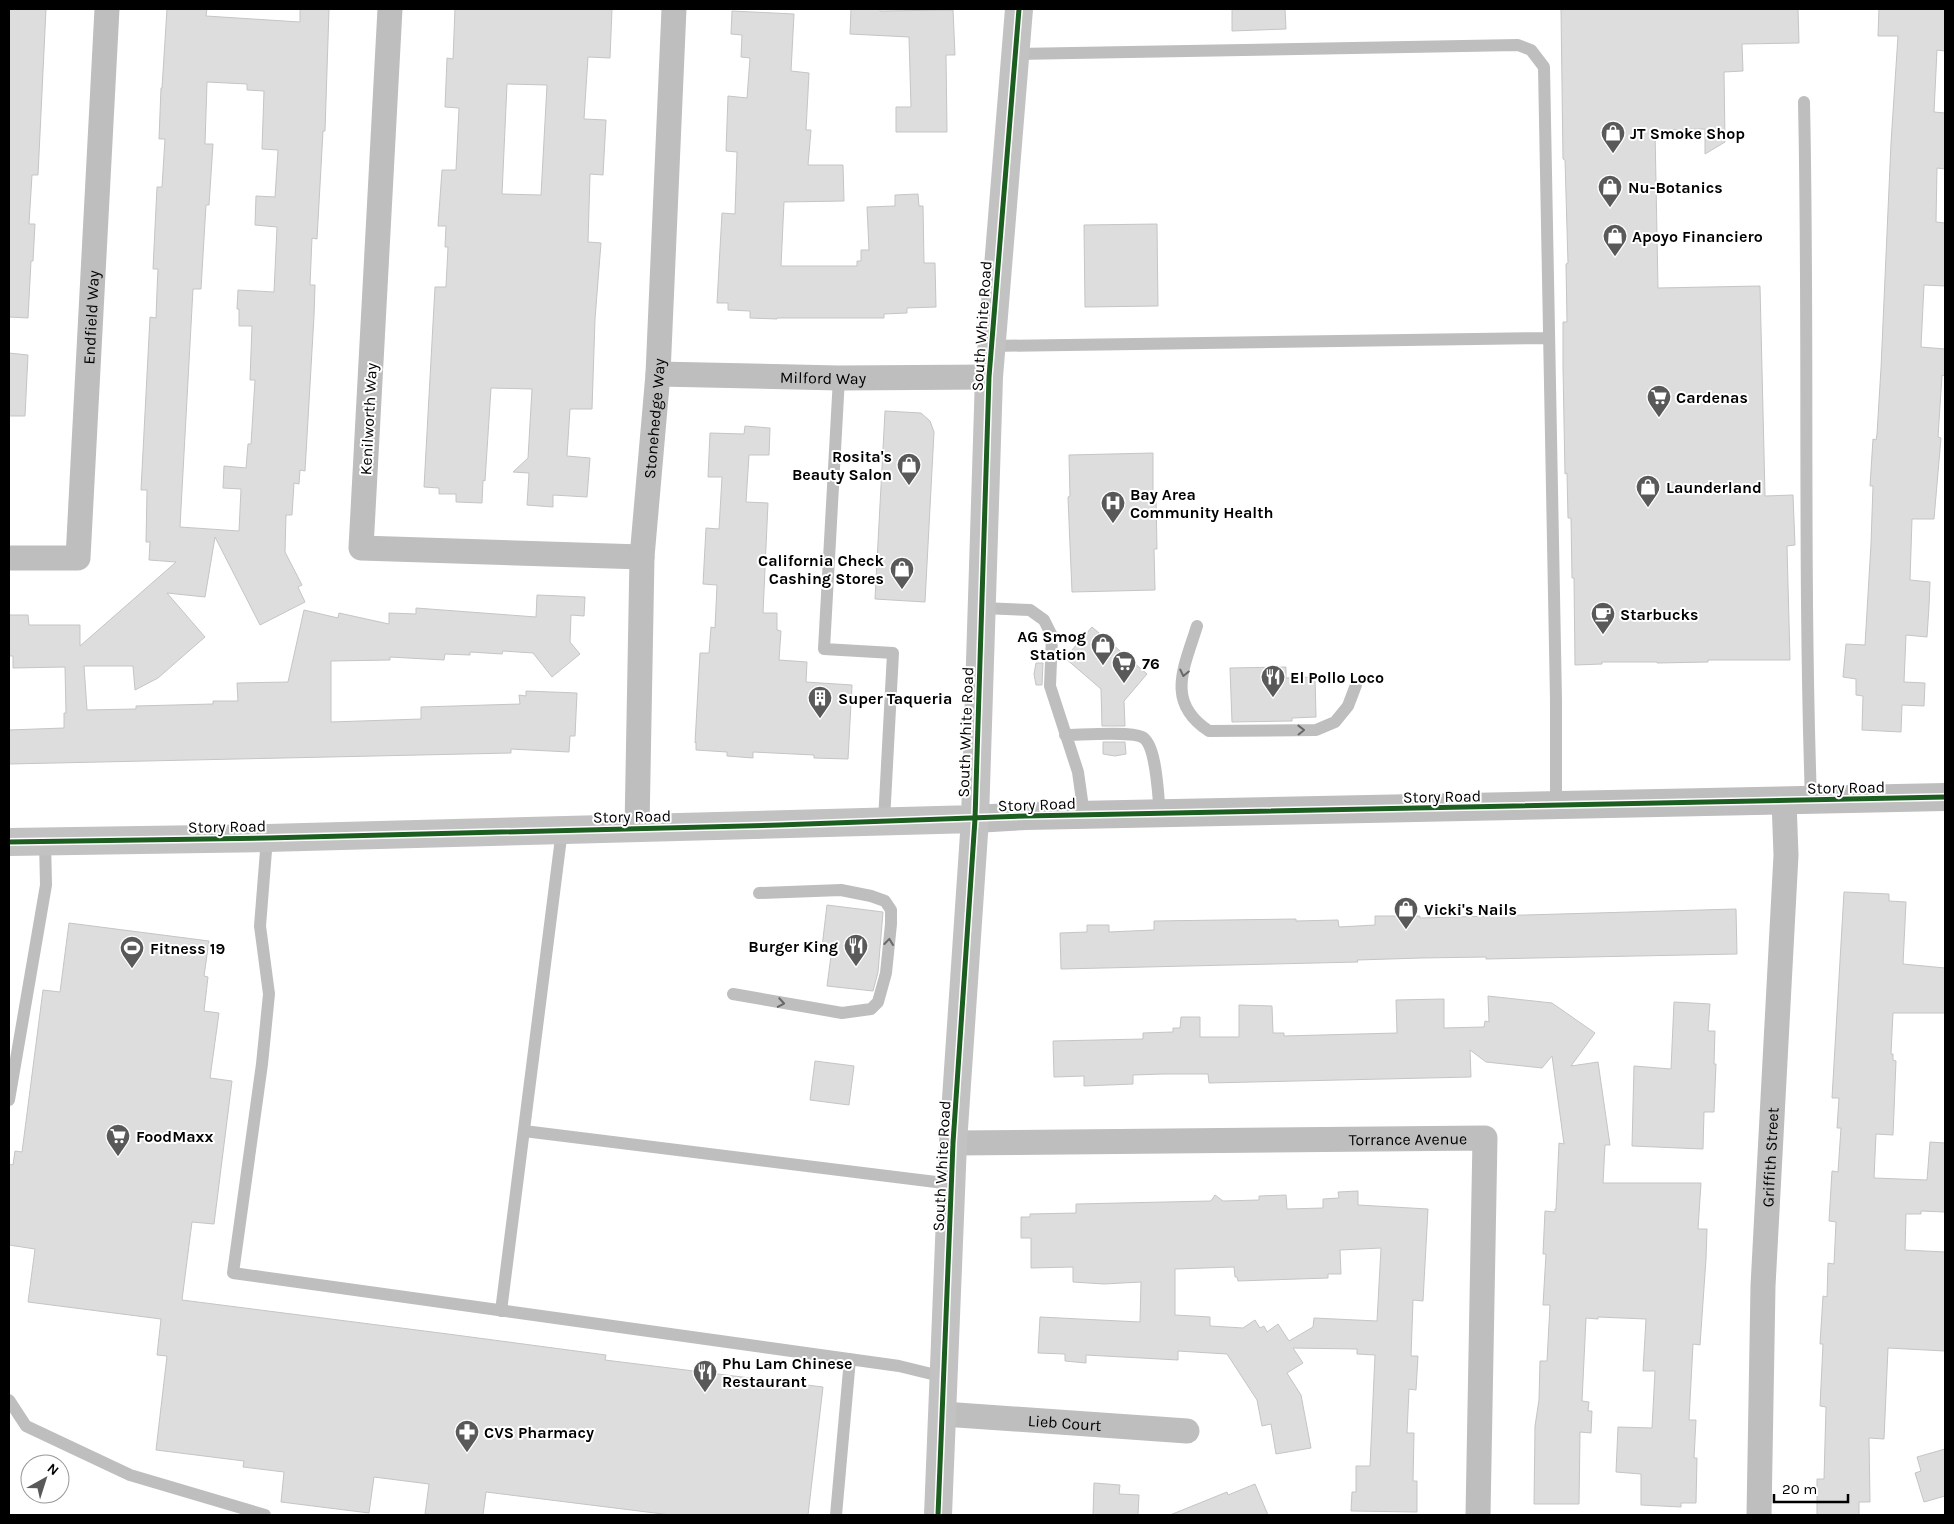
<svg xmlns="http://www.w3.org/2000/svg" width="1954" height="1524" font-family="Karla,sans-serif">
	<rect width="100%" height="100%" fill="#fff"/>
	<path fill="#ddd" stroke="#c5c5c5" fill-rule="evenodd" d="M9,9H46L38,175H32L29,224H35L33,261H31L28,318L9,317Z
		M167,9H207L206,16L300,22V9H329L325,131H323L317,239L312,238L310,285H315L314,316L305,471L300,470L299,484L294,483L292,515H286L285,552L302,585L298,587L305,602L260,625L215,537L205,597L167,593L205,637L158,678L135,690L133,666H84L87,710L136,709V706L213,704V701H238L237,683L288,682L304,610L338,618L339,613L389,624V613L416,614V608L536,617L537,595L585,597L584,616L571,615L570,642L580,654L552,677L533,653L503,651L502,654L470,652V655L445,654L444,660L390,657V660L331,661V722L421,719V707L520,704L519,695L526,696V691L577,693L575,736H570L569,752L511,749V753L9,764V730L64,728V713H66L65,667L13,668V656H9V615H28L29,625H80V646L176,562L149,560L150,542H146L147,490H141L150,317L156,318L157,291L158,269H153L157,187H162L165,139H159L161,88H162ZM207,82L247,84V90L264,91L262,149L278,150L275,197L256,196L255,225L277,227L274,292L238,290L237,309H239V326H252L250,380H255L251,444H248L246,468L224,466L223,488L241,489L239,531L180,527L193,289H201L206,205H209L213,144H205Z
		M455,9H612L610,58L588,57L584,119L606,120L603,175L590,174L588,242L601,243L595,319L592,409H570L567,456L590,458L587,497L553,495V507L527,505L529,473L513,472L528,458L532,389L491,388L485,481L483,480L482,503L456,502V494H439V488L424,487L435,287H446L448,247H445L446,226H438L442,170H456L459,108L445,107L447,58L453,59ZM507,84L547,85L541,195L502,194Z
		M851,9H880V11L953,10L955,55H946L947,132H896V107H911L909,37L850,34Z
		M1232,9H1285L1286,29L1232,31Z
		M1561,9H1798L1799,43L1742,44L1743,71L1724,72L1725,142L1705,154V129L1655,130L1658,288L1760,286L1765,496L1793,495L1795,545L1787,546L1790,660H1708V662L1657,663V662H1602V664L1575,665L1574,578H1572L1571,518H1568L1567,473L1565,474L1563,367V322H1567L1566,264L1568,263L1565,160L1563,159Z
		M1879,9H1945V51L1937,50L1934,112L1945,113V169L1937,168L1936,222L1945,223V286L1924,285L1921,347L1945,349V376L1942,375L1938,437L1941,438L1934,519H1912L1910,580L1930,582L1929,606L1927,637L1906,635L1904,682L1925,683L1924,706L1902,705L1901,732L1862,730L1863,696L1856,695V679L1843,677L1846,644L1865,645L1871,544L1873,486H1870L1873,439L1876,440L1877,434L1881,368L1891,143L1898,36H1878Z
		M732,11L794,14L791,71L809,73L806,130H811L808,165H843L844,201L784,202L781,266H857V261H861V250H869L867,207L895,206V195L918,194L919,206H923L924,263H935L936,307L907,308V313L884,314V318H777V319L750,318V311L728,310V303H717L722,213L735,214L737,152L726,151L728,96L747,98L750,58L741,57L742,35L731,34Z
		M1157,224L1158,306L1085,307L1084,225Z
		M9,353L28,355L25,416H9Z
		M885,411L921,413L930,421L934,432L925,602L875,599Z
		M745,426L770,428L769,455H749L746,502L768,503L763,613H777V630L781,631L779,660L807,662L806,682L852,685L848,759L814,758V755L753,752V758L727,756V752L696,750V742L695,743L700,653H709L711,627L715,628L717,585L703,584L706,528L719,529L722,477H708L710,433L744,434Z
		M1153,453V495H1156L1157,549H1154L1155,590L1072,592L1068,497L1070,496L1069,455Z
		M1092,627L1147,674L1124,701L1125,726H1102L1101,689L1065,658Z
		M1036,663H1043L1042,685H1036L1034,674Z
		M1286,667V678L1315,677L1316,717L1292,718V721L1232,722L1230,668Z
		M1103,742H1125L1126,754L1115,756L1103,754Z
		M1844,892L1889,894V901L1906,902L1903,964L1945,968V1013H1893L1891,1054H1893V1060L1896,1061L1893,1135L1876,1134L1874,1178L1927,1180L1930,1142L1945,1143V1212L1921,1211V1214H1906L1905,1250L1945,1252V1351L1888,1348L1884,1439L1869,1438L1870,1502H1859V1515H1817V1479H1824L1826,1407L1820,1406L1823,1344H1820L1823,1296L1827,1297L1828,1263L1834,1264L1836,1222L1829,1221L1832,1171L1838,1172L1841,1128H1837L1839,1098H1832Z
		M827,905L883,912L878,972L873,991L827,986L832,948L822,947Z
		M1736,909L1737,954L1486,959V957L1421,958L1357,960L1358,962L1061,969L1060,933L1087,932V925H1109V932L1154,930V921L1296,919V921L1338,920L1339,927L1375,925V916H1420V918Z
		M69,923L209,941L204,976L208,977L204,1011L219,1013L210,1078L232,1081L214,1224L192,1222L182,1300L448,1334L606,1355L605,1360L823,1387L808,1515H671L486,1492L483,1515H436L425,1514L429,1484L374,1477L369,1513L281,1502L284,1472L243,1467L244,1461L156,1450L167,1356L157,1355L161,1319L28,1302L35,1249L9,1245V1164L13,1165L15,1151L22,1152L43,990L60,992Z
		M1488,996L1552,1003L1595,1033L1571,1066L1598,1062L1610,1145H1605L1603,1183H1701L1698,1229H1707L1706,1259L1700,1345L1693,1344L1689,1420H1696L1694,1458H1697L1696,1503H1681V1507L1641,1505V1474L1616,1472L1618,1427L1652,1428L1655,1371H1643L1646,1319L1598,1317V1319L1586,1318L1582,1401L1589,1402L1588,1411H1592L1591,1433L1580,1432L1579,1504H1534L1535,1426L1539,1400L1540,1361H1547L1550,1305H1543L1546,1254H1543L1545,1211L1555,1212V1209H1556L1559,1143L1564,1144L1552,1056L1542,1068L1486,1062L1470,1050L1471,1077L1209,1083L1208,1074H1163L1133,1075V1084L1084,1086V1076L1054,1077L1053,1041L1143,1039V1033L1173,1032V1028H1180L1181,1017H1200V1037H1239V1005L1272,1006L1273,1033H1284V1036L1397,1033L1396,1000L1444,999V1028L1484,1027L1485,1021L1489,1022Z
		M1674,1002L1710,1004L1708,1031H1715L1714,1064H1716L1714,1112H1704L1703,1149L1632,1146L1634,1066L1671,1069Z
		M815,1061L854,1066L849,1105L810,1100Z
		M1358,1191V1205L1428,1209L1423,1301L1413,1300L1411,1356H1418L1416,1390L1409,1389L1407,1433H1414L1413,1481H1417V1512L1351,1511L1352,1492H1356V1466H1370L1375,1355L1357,1354V1349L1293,1348L1303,1363L1287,1373L1301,1395L1311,1448L1276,1454L1271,1424L1262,1426L1257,1400L1227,1354L1178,1351V1360L1086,1355V1363L1065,1361V1354L1038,1353L1040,1317L1140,1322L1141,1282L1104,1284L1073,1282V1267L1031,1268V1238H1021V1217H1030V1214L1076,1213V1204L1211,1201L1215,1195L1223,1201L1259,1200V1196L1286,1195L1287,1209L1323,1208V1199L1339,1198L1338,1192ZM1381,1248L1377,1321L1314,1318L1313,1327L1289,1341L1278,1324L1267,1332L1264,1326L1260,1328L1255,1320L1243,1328L1210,1326V1317L1175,1315V1269L1234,1267L1235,1277H1237L1238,1281L1328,1278V1274H1341L1340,1250Z
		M1945,1449V1496L1924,1502L1915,1473L1921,1471L1917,1457Z
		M1094,1483L1120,1485L1119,1494L1139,1495L1138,1515H1093Z
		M1255,1484L1268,1515H1170L1227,1492L1228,1495Z"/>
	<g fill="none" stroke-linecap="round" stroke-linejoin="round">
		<path stroke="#bebebe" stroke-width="12" d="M1015,54L1518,45L1531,50L1544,67L1556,700V806
			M1804,102C1809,334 1803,567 1811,800
			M991,346L1549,338
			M839,378L824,649L893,653L884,821
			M982,608L1030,610L1044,620L1052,636L1050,686L1078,772L1084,815
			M1197,626C1184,668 1165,702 1209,731L1316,730L1335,722L1348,706L1356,685
			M1065,735C1081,735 1129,731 1142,737C1157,744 1158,798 1160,814
			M267,838L260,926L269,994L262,1064L233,1273L899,1366L944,1377
			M733,994L842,1013L871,1009L878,1002L886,973L891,924V910L885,901L871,896L841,890L759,893
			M9,1100L46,885L45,841
			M524,1131L952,1184
			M501,1311L562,830
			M9,1400L26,1426L130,1475L265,1515
			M836,1515L850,1359"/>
		<g stroke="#bebebe" stroke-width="25">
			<path d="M390,9L361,548L642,557"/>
			<path id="s1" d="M658,374L839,378L989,377"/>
			<path id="s2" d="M9,558H78L107,9"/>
			<path id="s3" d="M637,828L642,557L658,374L674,9"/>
			<path id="s4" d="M953,1143L1485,1138L1478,1515"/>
			<path id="s5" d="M943,1414L1187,1431"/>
			<path id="s6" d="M1759,1515L1763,1286L1786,855L1784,801"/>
		</g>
		<path stroke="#bebebe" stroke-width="28" d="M975,819L1026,816L1945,797"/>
		<path stroke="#c2c2c2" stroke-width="28" d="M9,842L267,838L975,819
			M938,1515L953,1143L975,819L989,377L1019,9"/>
		<defs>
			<path id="cycleway" d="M9,842L267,838L779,825L1026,816L1945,797
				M938,1515L953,1143L975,819L989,377L1019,9"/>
		</defs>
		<use href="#cycleway" stroke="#fff" stroke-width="8"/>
		<use href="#cycleway" stroke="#1b5e20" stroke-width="5"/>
	</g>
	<defs><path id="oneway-chevron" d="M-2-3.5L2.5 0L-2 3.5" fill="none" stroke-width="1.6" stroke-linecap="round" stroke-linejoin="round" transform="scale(1.25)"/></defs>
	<g stroke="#686868">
		<use href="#oneway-chevron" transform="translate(1184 673) rotate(102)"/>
		<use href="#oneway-chevron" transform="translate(1301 730) rotate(-1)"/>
		<use href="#oneway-chevron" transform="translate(889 942) rotate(-83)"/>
		<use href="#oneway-chevron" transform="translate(781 1003) rotate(10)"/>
	</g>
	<defs>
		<symbol id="shop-pin" viewBox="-11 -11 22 30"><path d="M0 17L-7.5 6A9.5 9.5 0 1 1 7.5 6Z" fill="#595959" stroke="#fff"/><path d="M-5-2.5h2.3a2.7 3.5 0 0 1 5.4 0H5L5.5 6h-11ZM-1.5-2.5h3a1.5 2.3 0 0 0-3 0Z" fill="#fff"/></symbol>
		<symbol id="supermarket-pin" viewBox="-11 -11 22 30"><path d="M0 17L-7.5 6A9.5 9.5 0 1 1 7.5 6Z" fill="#595959" stroke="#fff"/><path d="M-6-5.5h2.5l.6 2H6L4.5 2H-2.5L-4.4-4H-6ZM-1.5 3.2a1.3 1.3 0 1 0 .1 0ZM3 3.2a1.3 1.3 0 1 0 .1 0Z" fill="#fff"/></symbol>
		<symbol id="hospital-pin" viewBox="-11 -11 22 30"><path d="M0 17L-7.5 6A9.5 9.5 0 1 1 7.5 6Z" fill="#595959" stroke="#fff"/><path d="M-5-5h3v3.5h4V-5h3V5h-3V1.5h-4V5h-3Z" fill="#fff"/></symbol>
		<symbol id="cafe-pin" viewBox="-11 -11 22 30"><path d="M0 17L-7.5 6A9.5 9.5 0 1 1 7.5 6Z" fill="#595959" stroke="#fff"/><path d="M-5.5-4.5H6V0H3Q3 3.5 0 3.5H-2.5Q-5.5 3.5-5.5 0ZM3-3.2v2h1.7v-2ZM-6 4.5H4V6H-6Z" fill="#fff"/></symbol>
		<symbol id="restaurant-pin" viewBox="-11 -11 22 30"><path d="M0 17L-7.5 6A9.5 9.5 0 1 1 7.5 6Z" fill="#595959" stroke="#fff"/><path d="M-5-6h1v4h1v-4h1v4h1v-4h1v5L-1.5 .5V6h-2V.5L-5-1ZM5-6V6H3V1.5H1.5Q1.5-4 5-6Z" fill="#fff"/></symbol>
		<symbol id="building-pin" viewBox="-11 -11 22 30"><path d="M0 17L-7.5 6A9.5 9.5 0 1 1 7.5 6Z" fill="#595959" stroke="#fff"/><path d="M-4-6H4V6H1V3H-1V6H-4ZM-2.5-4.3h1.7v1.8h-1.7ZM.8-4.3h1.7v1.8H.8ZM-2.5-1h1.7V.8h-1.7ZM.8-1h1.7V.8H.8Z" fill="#fff"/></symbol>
		<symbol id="stadium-pin" viewBox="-11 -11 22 30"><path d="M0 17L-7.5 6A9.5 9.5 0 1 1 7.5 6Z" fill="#595959" stroke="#fff"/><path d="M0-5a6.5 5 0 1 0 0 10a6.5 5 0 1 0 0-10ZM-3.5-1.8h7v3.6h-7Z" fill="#fff"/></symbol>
		<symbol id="pharmacy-pin" viewBox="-11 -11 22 30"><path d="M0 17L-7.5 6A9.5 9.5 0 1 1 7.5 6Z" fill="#595959" stroke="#fff"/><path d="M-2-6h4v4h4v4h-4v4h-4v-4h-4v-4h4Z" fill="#fff"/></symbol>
	</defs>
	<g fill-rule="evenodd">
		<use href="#shop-pin" x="1599" y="119" width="28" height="38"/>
		<use href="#shop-pin" x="1596" y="173" width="28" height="38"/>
		<use href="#shop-pin" x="1601" y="222" width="28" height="38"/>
		<use href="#supermarket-pin" x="1645" y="383" width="28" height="38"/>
		<use href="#shop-pin" x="895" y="451" width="28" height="38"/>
		<use href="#shop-pin" x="1634" y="473" width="28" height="38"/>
		<use href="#hospital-pin" x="1099" y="489" width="28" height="38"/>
		<use href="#shop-pin" x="888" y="555" width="28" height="38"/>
		<use href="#cafe-pin" x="1589" y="600" width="28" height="38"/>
		<use href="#shop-pin" x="1089" y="631" width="28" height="38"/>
		<use href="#supermarket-pin" x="1110" y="649" width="28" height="38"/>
		<use href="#restaurant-pin" x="1259" y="663" width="28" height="38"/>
		<use href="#building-pin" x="806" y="684" width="28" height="38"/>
		<use href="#shop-pin" x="1392" y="895" width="28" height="38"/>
		<use href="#restaurant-pin" x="842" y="932" width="28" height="38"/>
		<use href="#stadium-pin" x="118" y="934" width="28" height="38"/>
		<use href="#supermarket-pin" x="104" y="1122" width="28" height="38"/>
		<use href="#restaurant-pin" x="691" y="1358" width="28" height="38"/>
		<use href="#pharmacy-pin" x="453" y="1418" width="28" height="38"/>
	</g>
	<g text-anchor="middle" stroke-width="4" stroke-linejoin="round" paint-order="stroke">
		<g font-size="16" font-weight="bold" fill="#000" stroke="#fff" text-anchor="start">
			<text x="1630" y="139">JT Smoke Shop</text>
			<text x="1628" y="193">Nu-Botanics</text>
			<text x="1632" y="242">Apoyo Financiero</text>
			<text x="1676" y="403">Cardenas</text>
			<text x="892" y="462" text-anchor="end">Rosita's<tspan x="892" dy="18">Beauty Salon</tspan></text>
			<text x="1666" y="493">Launderland</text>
			<text x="1130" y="500">Bay Area<tspan x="1130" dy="18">Community Health</tspan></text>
			<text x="884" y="566" text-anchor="end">California Check<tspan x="884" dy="18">Cashing Stores</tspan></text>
			<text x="1620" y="620">Starbucks</text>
			<text x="1086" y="642" text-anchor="end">AG Smog<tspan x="1086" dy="18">Station</tspan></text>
			<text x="1142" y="669">76</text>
			<text x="1290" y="683">El Pollo Loco</text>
			<text x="838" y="704">Super Taqueria</text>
			<text x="1424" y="915">Vicki's Nails</text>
			<text x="838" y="952" text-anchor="end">Burger King</text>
			<text x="150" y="954">Fitness 19</text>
			<text x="136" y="1142">FoodMaxx</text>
			<text x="722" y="1369">Phu Lam Chinese<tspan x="722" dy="18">Restaurant</tspan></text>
			<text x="484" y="1438">CVS Pharmacy</text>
		</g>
		<g font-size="16" fill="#000" stroke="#fff">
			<text dy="6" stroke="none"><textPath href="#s2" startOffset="310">Endfield Way</textPath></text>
			<text transform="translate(981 326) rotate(-86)" y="6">South White Road</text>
			<text dy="6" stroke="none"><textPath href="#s1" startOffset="165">Milford Way</textPath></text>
			<text dy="6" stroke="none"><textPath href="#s3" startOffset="410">Stonehedge Way</textPath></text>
			<text transform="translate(368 419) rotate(-87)" y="6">Kenilworth Way</text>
			<text transform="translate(965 732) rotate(-88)" y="6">South White Road</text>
			<text transform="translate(1846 787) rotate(-1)" y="6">Story Road</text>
			<text transform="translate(1442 796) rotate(-1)" y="6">Story Road</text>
			<text transform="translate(1037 804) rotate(-2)" y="6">Story Road</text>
			<text transform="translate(632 816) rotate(-1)" y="6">Story Road</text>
			<text transform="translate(227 826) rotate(-1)" y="6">Story Road</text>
			<text dy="6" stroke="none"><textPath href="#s4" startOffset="455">Torrance Avenue</textPath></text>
			<text dy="6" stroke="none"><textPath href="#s6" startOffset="358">Griffith Street</textPath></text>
			<text transform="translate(941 1166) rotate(-87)" y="6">South White Road</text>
			<text dy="6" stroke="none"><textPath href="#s5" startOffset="122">Lieb Court</textPath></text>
		</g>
	</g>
	<rect width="1954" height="1524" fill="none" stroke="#000000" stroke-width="20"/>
	<g transform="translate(45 1479) rotate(39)"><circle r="24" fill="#ffffff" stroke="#999999"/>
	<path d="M0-4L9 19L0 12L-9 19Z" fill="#595959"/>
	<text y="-8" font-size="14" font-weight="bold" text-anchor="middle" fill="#000000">N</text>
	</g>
	<path d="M1774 1494v8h74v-8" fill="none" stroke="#000000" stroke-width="2.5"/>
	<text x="1782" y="1494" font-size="15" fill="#000000" stroke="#ffffff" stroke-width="4" paint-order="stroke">20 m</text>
</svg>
